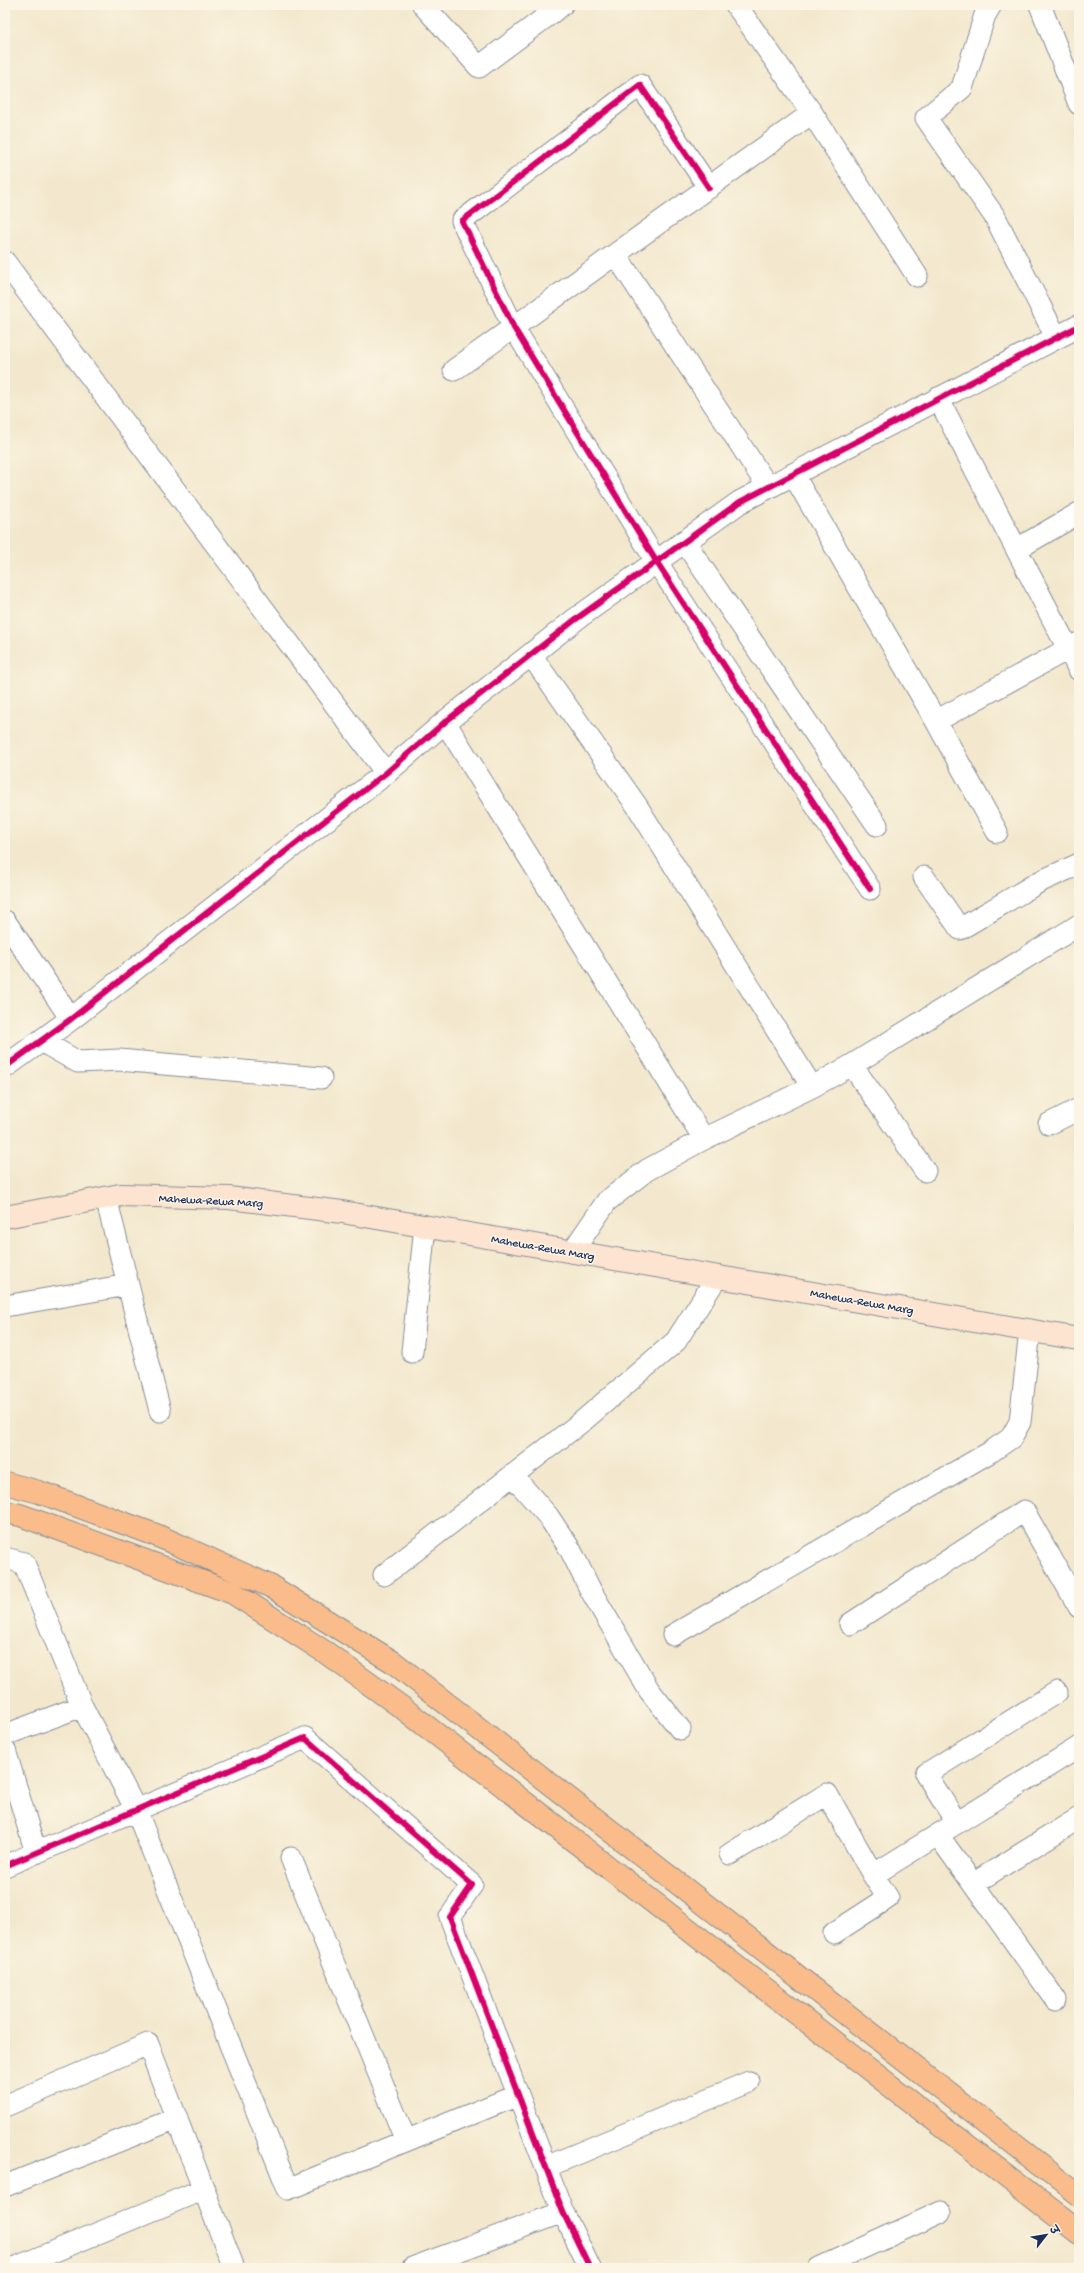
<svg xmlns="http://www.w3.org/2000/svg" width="1084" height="2273" font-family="'Gochi Hand','Playpen Sans Deva',sans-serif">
	<rect width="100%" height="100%" fill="#fcf5e5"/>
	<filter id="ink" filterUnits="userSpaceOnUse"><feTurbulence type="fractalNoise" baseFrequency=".025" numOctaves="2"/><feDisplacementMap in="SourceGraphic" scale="8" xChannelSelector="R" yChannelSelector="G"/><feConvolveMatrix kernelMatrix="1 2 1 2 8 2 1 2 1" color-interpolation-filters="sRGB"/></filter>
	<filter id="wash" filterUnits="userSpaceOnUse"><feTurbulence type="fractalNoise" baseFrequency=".012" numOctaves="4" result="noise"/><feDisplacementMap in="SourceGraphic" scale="16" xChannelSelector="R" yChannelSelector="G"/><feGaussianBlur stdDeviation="0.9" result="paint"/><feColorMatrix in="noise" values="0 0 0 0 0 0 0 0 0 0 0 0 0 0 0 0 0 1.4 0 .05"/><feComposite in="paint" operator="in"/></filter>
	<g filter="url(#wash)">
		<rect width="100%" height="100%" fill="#f3e8cd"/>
	</g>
	<g filter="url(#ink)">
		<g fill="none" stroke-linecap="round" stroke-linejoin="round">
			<defs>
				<path id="minor" d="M423,5L479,67L562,5
					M736,5L812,113L917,276
					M991,5L985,15L962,88L926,118L995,217L1056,337
					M1040,5L1079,104
					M709,188L640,85L462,221L514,328L656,561L870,889
					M616,255L768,487
					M5,262L386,773
					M454,370L812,113
					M938,398L1079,670
					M793,474L936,721L997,832
					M684,541L877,825
					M1017,549L1079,513
					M531,655L637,806L812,1087L852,1065L1079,925
					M936,721L1079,643
					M445,722L704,1139
					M924,877L960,929L1039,882L1079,864
					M5,921L71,1019
					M41,1041L78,1062L119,1060L321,1078
					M852,1065L925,1171
					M1049,1124L1079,1109
					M106,1198L160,1411
					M572,1252L607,1201L647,1170L704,1139L812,1087
					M5,1306L128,1285
					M412,1352L425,1226
					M512,1475L548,1516L570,1549L591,1591L649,1690L680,1729
					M5,1558L24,1563L82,1706L136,1810L288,2189L518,2095
					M384,1575L584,1420L676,1341L717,1277
					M850,1624L1024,1511L1079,1607
					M673,1635L992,1451L1011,1438L1020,1422L1030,1330
					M5,1735L82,1706
					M5,1750L36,1853
					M957,1823L926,1774L1057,1692
					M938,1835L1056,2000
					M730,1854L827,1794L873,1875
					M291,1858L406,2141
					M5,1866L305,1738L472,1885L450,1917L563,2212L590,2268
					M973,1884L1079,1818
					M834,1933L888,1898L873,1875L1079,1747
					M5,2106L148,2044L234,2268
					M546,2167L749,2082
					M5,2186L177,2118
					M14,2268L204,2189
					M412,2268L563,2212
					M819,2268L941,2212"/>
				<path id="tertiary" d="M5,1067L71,1019L386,773L445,722L576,619L740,502L1079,326"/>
				<path id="secondary" d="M5,1217L120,1195L229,1198L342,1212L1079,1339"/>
				<path id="trunk" d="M5,1483L39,1492L156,1535L272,1587L393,1662L1079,2195
					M5,1512L20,1515L233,1593L325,1652L404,1709L1079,2232"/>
			</defs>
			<use href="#minor" stroke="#878c96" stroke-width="23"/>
			<use href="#tertiary" stroke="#878c96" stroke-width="24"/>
			<use href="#secondary" stroke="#878c96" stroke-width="24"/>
			<use href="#trunk" stroke="#878c96" stroke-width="24"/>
			<use href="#minor" stroke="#fff" stroke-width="21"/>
			<use href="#tertiary" stroke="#fff" stroke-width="22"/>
			<use href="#secondary" stroke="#fde4d0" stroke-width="22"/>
			<use href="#trunk" stroke="#f9bc8a" stroke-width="22"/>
			<defs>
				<path id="cycleway" d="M709,188L640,85L462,221L514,328L656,561L870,889
					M5,1067L71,1019L386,773L445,722L576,619L740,502L1079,326
					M5,1866L305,1738L472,1885L450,1917L563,2212L590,2268"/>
			</defs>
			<use href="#cycleway" stroke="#fcf5e5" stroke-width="8"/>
			<use href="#cycleway" stroke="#d6006c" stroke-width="6"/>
		</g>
	</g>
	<g text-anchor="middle" stroke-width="3" stroke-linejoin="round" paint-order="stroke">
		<g font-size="12" fill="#1b2f5e" stroke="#fcf5e5">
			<text transform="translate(211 1200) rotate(3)" y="4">Mahewa-Rewa Marg</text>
			<text transform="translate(543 1247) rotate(10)" y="4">Mahewa-Rewa Marg</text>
			<text transform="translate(862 1301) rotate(10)" y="4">Mahewa-Rewa Marg</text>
		</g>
	</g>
	<rect width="1084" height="2273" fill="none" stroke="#fcf5e5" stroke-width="20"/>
	<g transform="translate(1046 2235) rotate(59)" stroke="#fcf5e5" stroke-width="3" paint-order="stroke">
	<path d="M0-3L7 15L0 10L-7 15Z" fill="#1b2f5e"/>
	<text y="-6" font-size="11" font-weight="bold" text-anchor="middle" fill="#1b2f5e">उ</text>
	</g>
</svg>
